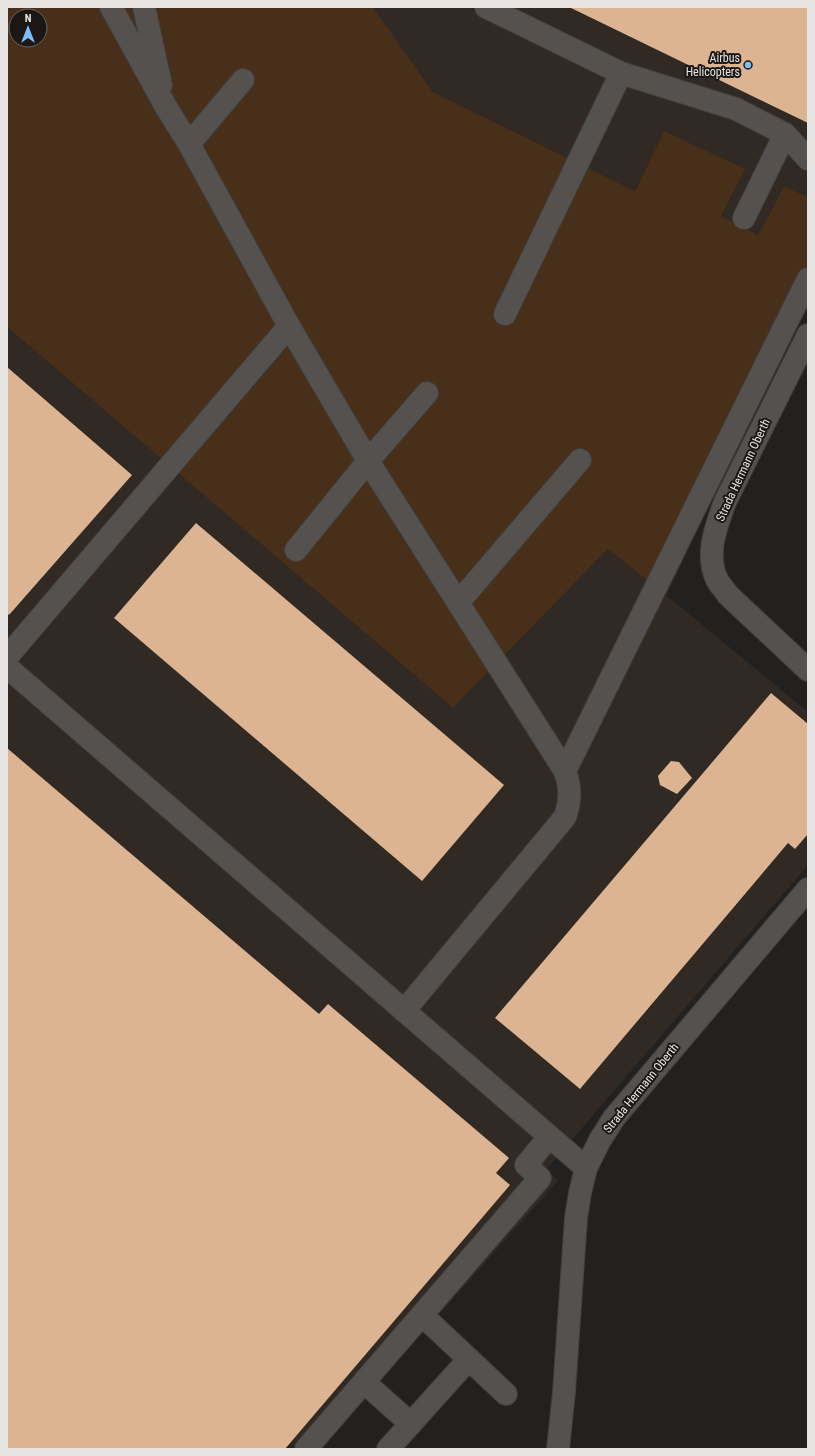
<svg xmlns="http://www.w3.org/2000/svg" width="815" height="1456" font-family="'Roboto Condensed',sans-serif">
	<rect width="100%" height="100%" fill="#23211f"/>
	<path fill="#312923" d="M373,7H808V197L784,186L758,235L720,216L664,131L635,191L433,92Z
		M7,327L453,708L609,548L808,712V865L546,1170L558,1181L319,1449H297L291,1443L285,1449H7Z"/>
	<path fill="#472f1a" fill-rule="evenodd" d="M7,7H373L433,92L635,191L664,131L745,169L721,216L758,235L784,186L808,197V301L666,595L608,549L453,708L7,327ZM16,16H40V40H16Z"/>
	<path fill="#dcb492" d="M569,7H808V123Z
		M7,367L132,475L9,615L7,613Z
		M196,523L504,785L422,881L114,618Z
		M771,693L808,724V834L795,849L788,843L580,1089L495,1018Z
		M7,748L319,1014L328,1004L509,1158L496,1173L510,1185L285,1449H7Z
		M671,761L679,762L692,778L677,794L660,785L658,776Z"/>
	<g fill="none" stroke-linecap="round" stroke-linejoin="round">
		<defs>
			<path id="minor" d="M111,7L166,107L189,144L289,326L368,461L565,771C571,787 571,801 565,817L404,1011
				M144,7L161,85
				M486,7L621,73L736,109L785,134L808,159
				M189,144L243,80
				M744,218L785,134
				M505,314L621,73
				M808,335L725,502C716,527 705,554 717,580C720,585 725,590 728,595L808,670
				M296,550L368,461L427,393
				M458,603L580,460
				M7,657L289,326
				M7,667L586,1168
				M565,771L808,279
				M422,1315L506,1394
				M364,1382L411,1424
				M306,1449L540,1178L526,1165L549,1137
				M388,1449L469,1359
				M558,1449L564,1392L576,1218L580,1193L586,1168L600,1140L614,1118L808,889"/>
		</defs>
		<use href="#minor" stroke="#413f3d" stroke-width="24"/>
		<use href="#minor" stroke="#54514e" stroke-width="22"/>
	</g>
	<circle fill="#7dbef9" stroke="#1a1715" stroke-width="1.5" cx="748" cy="65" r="4"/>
	<g text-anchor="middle" stroke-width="4" stroke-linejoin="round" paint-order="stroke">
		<g font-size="12" fill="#e7e5e3" stroke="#1a1715" text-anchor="end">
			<text x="740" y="62">Airbus<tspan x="740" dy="14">Helicopters</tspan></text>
		</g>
		<g font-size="12" fill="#e7e5e3" stroke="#1a1715">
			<text transform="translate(743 470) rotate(-65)" y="4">Strada Hermann Oberth</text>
			<text transform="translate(641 1088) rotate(-51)" y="4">Strada Hermann Oberth</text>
		</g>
	</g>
	<rect width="815" height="1456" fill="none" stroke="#e7e5e3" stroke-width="16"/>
	<g transform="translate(28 28)"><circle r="19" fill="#1a1715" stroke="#6c6967"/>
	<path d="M0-3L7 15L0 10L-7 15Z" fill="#7dbef9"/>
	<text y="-6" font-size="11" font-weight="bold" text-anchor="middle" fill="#e7e5e3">N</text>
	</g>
</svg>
